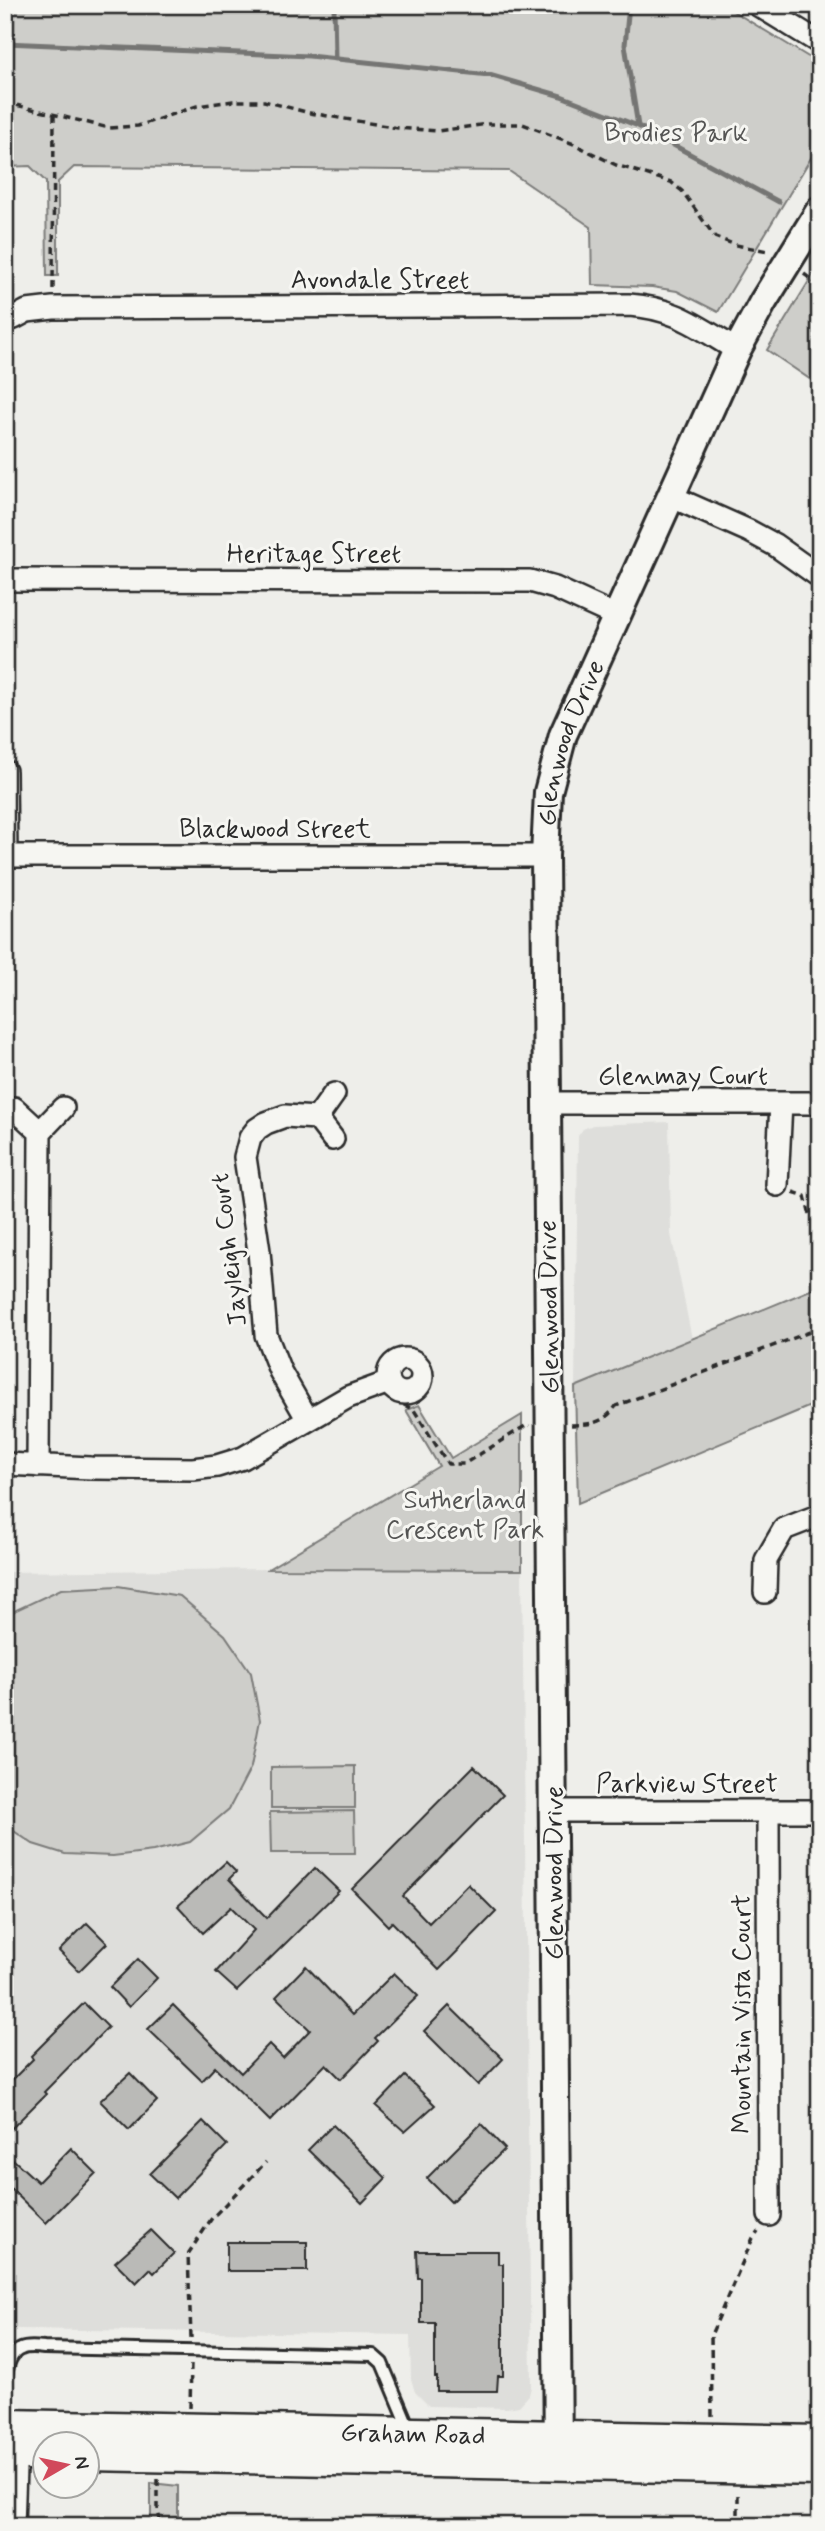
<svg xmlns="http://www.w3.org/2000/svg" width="825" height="2531" font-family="Mynerve,sans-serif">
	<rect width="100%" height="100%" fill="#eeeeea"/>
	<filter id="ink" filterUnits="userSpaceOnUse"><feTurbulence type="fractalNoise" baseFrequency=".0143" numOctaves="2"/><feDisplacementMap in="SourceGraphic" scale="14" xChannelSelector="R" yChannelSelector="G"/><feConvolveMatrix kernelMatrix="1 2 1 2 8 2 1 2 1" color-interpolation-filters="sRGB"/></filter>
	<g filter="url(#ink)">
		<path fill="#dededb" d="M669,1122L671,1234L692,1339L575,1387L578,1136L583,1129L593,1125Z
			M268,1569L522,1570L531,2387L529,2395L519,2406L507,2408L429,2406L415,2392L411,2379L410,2335L17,2329L5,2338V1572Z"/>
		<path fill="#cececa" stroke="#7c7c7a" stroke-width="2" d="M5,5H723L820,64V143L718,312L677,291L652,287L592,285L591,227L509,171L74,167L58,182V276H47L46,182L30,166L5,167Z
			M820,263V386L767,350Z
			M820,1286V1402L578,1503L575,1387Z
			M419,1405L451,1458L522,1415V1570L268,1569L439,1466L406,1410Z
			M118,1586L180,1596L225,1635L251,1673L260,1720L251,1767L229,1809L190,1842L153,1851L113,1856L65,1854L33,1844L5,1825V1618L16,1610L61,1589Z
			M355,1766V1808H271V1767Z
			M354,1811L355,1853H271L270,1812Z
			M151,2483L178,2486V2526H151Z"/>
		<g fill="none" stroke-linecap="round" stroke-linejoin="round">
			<path stroke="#757573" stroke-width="5" d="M334,5L335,59
				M629,5L625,45L638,126
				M5,43L309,56L489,75L561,96L638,126L779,202"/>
		</g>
		<path fill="#babab7" stroke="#2b2b2b" stroke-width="2" d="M474,1766L503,1795L403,1896L429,1923L468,1884L496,1912L439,1970L392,1922L388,1926L352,1889Z
			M226,1862L236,1872L229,1879L267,1918L315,1868L339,1891L237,1991L216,1972L254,1930L231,1907L203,1933L178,1906Z
			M87,1923L107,1943L79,1971L59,1951Z
			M138,1959L157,1978L129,2007L110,1987Z
			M306,1966L352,2015L394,1973L418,1996L375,2038L378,2041L341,2079L326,2064L270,2121L215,2067L202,2081L148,2029L173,2005L241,2073L269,2044L283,2058L310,2030L276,1997Z
			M84,2003L108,2027L44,2092L46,2094L5,2135V2087L33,2059L31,2056Z
			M449,2006L503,2059L478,2085L424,2031Z
			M130,2073L157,2101L129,2130L100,2101Z
			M405,2076L435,2105L405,2132L376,2106Z
			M203,2121L227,2145L175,2198L150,2174Z
			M481,2124L505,2149L451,2202L427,2178Z
			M333,2125L386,2178L362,2203L308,2150Z
			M71,2148L96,2173L46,2223L5,2183V2152L38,2182Z
			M151,2230L174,2253L154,2273L150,2269L136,2283L115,2262Z
			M227,2242H307V2271H227Z
			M417,2251H498V2264H503V2376H498L497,2391H437V2377H435V2323H421V2278H418Z"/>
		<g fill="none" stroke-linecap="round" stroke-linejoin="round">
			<defs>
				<path id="service" d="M15,2423C13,2418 9,2412 7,2407C3,2393 4,2355 21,2349C27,2346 36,2347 44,2348L373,2355L382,2363L410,2430"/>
				<path id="minor" d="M758,5L820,43
					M14,318L27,311L53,308L629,305C676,308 698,327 737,350
					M670,496L749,531L775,545L820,577
					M5,580L530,581L555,588L616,616
					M5,771L6,856
					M5,856H545
					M546,1103H820
					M14,1108L40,1132L63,1108
					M333,1139L317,1118L334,1094
					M777,1185L781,1103
					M388 1376a17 17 0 1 1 34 0a17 17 0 1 1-34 0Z
					M308,1420L280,1371L266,1335L259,1251L245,1157L250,1138L257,1129L266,1123L285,1116L317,1118
					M5,1464L91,1468L193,1469L217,1466L243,1458L348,1397L389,1382
					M38,1466L40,1132
					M765,1592L766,1560L784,1529L820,1515
					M553,1811H820
					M768,1812L769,2215
					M13,2526L16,2440"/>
				<g id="tertiary">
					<path id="s1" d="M558,2456L545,856L548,792L563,735L737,350L763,302L820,210"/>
				</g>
				<g id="secondary">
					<path id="s2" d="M5,2425L820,2441"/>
					<path d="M5,2454H46"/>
					<path d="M88,2455L820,2470"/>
				</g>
			</defs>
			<use href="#service" stroke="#2b2b2b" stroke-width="16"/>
			<use href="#minor" stroke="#2b2b2b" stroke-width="26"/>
			<use href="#tertiary" stroke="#2b2b2b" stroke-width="32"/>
			<use href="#secondary" stroke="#2b2b2b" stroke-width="35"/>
			<path stroke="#2b2b2b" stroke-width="3.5" stroke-dasharray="7 5" stroke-linecap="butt" d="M5,104L16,105L109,128L138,126L197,106L233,101H264L310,113L398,128L438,131L488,124H523L574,144L616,165L671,182L682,191L715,237L736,245L768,251
				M804,274L820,286
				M53,289L54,116
				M793,1192L805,1196L809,1212L820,1226
				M404,1394L402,1404L414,1410L448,1464H464L525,1426H530
				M571,1425C592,1424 603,1424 616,1406L820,1328
				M191,2338L188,2254L212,2218L266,2162
				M190,2408L191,2363
				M712,2416L711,2335L753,2238L758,2231
				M158,2479V2512L162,2526
				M738,2526V2491"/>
			<use href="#service" stroke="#f6f6f2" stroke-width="10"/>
			<use href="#minor" stroke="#f6f6f2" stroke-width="21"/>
			<use href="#tertiary" stroke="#f6f6f2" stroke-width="26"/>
			<use href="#secondary" stroke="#f6f6f2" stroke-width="30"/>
		</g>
	</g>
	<g text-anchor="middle" stroke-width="6" stroke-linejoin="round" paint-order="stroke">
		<g font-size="26" fill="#545453" stroke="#f6f6f2">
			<text x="676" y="141">Brodies Park</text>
			<text x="465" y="1508">Sutherland<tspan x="465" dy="30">Crescent Park</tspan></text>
		</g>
		<g font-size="26" fill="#2b2b2b" stroke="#f6f6f2">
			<text x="380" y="288">Avondale Street</text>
			<text x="314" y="562">Heritage Street</text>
			<text dy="9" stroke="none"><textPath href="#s1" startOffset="1717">Glenwood Drive</textPath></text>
			<text x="275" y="837">Blackwood Street</text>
			<text x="683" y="1084">Glenmay Court</text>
			<text transform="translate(228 1250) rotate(-97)" y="9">Jayleigh Court</text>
			<text transform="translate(548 1307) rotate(-91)" y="9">Glenwood Drive</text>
			<text x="687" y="1792">Parkview Street</text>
			<text transform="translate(553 1873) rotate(-90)" y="9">Glenwood Drive</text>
			<text transform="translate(741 2014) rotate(-90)" y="9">Mountain Vista Court</text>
			<text dy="9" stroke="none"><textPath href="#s2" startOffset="408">Graham Road</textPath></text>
		</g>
	</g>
	<rect width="825" height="2531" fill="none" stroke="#f6f6f2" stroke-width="28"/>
	<rect x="14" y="14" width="797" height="2503" fill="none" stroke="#2b2b2b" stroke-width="2.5" filter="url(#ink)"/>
	<g transform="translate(66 2465) rotate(81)"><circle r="33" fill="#f6f6f2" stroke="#a5a5a2" stroke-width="2"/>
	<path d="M0-5L12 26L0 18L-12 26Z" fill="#d1495b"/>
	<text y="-10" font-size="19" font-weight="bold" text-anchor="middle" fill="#2b2b2b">N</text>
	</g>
</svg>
